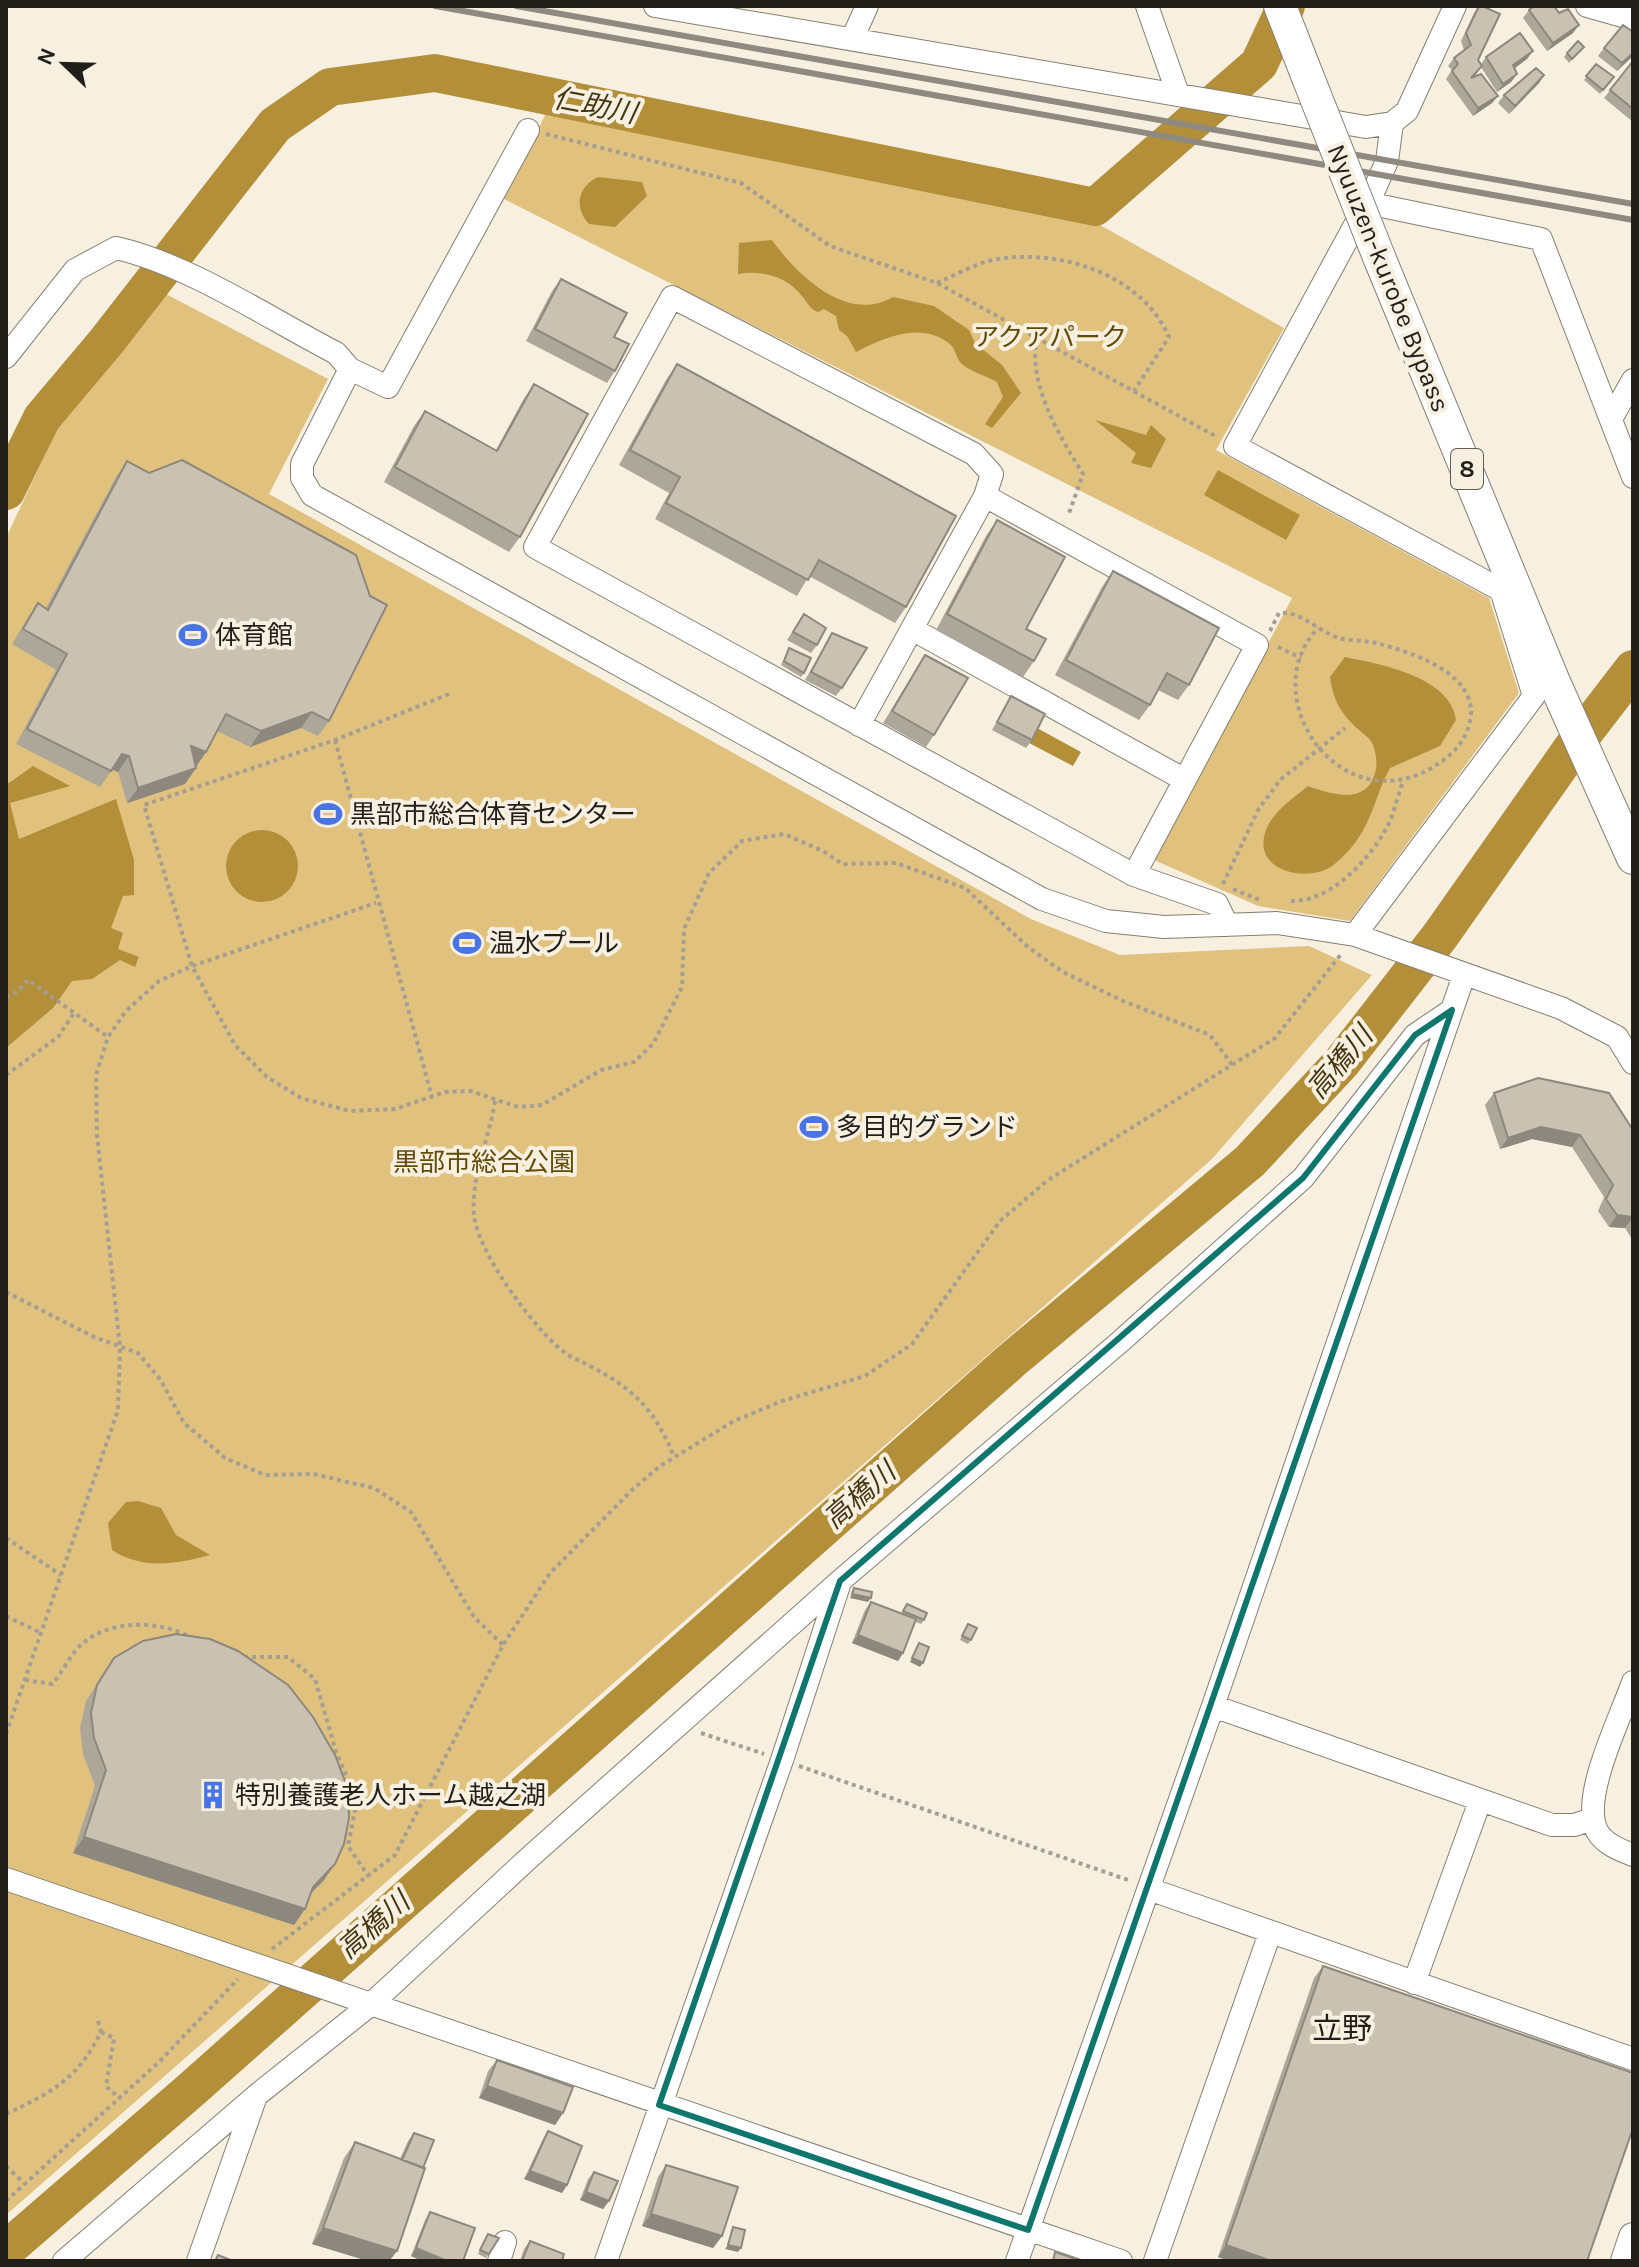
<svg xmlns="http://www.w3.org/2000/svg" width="1639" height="2267" font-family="Karla,'Noto Sans JP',sans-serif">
	<rect width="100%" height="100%" fill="#f7f0e1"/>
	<path fill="#e0c17d" d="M546,113L1091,220L1284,328L1216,450L1489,598L1519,693L1350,921L1258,906L1154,860L1292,598L504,199Z
		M166,294L328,379L269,494L1031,919L1120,955L1309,946L1372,975L1212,1159L6,2215V538L57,429Z"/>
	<path fill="#b38f39" d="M598,177L642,182L647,196L615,227L589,224C574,208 577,187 598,177Z
		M772,240C797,275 847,324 893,297L934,306L969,330L975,343L1002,365L1021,393L992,428L985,424L1003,397L997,382C986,376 972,372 963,365C956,360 956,349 950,344C922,321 884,337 856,352L847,336L839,330L836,316L824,309L818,312C809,309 808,302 801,295C786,276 761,270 738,274L739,243Z
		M1095,420L1146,435L1151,425L1166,439L1151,468L1131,463L1136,453Z
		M1218,470L1300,515L1286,540L1204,495Z
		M1345,657C1380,664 1451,677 1456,720L1440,746L1390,768C1377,791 1373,818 1357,840C1351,849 1339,861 1331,867C1304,883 1251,870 1266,830C1273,812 1293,798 1308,786C1333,795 1366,805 1375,773C1378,765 1376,751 1372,743C1370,738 1363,734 1359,730C1341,714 1333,700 1330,677Z
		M1037,728L1081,752L1073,766L1029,743Z
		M33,766L70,786L10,803L19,839L116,799L134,860V895L123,896L111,928L123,933L118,949L139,957L135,967L120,960L92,979L72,981L53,1008L6,1048V785Z
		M226 866a36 36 0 1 1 72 0a36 36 0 1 1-72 0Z
		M138,1501L161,1508L176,1535L210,1555C176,1564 142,1570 112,1550L108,1523L126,1502Z"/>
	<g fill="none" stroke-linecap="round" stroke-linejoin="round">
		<path stroke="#b38f39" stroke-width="38" d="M6,491L42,418L106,342L275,125L330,87L435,73L1095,207L1259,64L1286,6
			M6,2250L192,2089L1011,1361L1250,1161L1342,1062L1440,936L1573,747L1633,669"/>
		<defs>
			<path id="minor" d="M655,6L1366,127L1392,123L1407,111L1455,6
				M1147,6L1178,94
				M1587,6L1633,19
				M853,37L867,6
				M1367,203L1541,239L1633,477
				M6,357L75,270L116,248C188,264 270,319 336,353L350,369L388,387L528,130
				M350,369L302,464V478L312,495L1042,899L1106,921L1164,927L1277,923L1355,935L1561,1008L1617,1037L1633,1063
				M1611,419L1633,380
				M985,496L1257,645L1134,875
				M912,629L1185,780
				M859,725L985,496L992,474L974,454L672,297L535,547L1134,875L1217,904L1227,925
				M1355,935L1534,696L1501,590L1235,446L1374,190L1387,161L1392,123
				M1633,1682C1621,1717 1580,1797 1597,1831C1604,1844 1620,1850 1633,1855
				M1213,1706L1552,1825H1574L1593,1819
				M6,1879L1121,2261
				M1149,1889L1633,2059
				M1414,1983L1480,1801
				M64,2261L257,2095L370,2005L530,1857L840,1581L1121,1341L1303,1178L1415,1035L1452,1010
				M198,2261L256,2096
				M499,2261L505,2242
				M606,2261L782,1760L840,1582
				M1017,2261L1213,1706L1464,975
				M1155,2261L1270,1933"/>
			<path id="major" d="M1625,2261L1633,2237"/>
			<path id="highway" d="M1280,6L1307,75
				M1379,257L1554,682L1633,858"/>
		</defs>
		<use href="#minor" stroke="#857f71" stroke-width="24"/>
		<use href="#major" stroke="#857f71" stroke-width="30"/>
		<use href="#highway" stroke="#857f71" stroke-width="34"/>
		<path stroke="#a49e93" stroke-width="4" stroke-dasharray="4 4" stroke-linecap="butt" d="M546,134L741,183L830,246L937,283L1217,437
			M937,283C953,276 971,266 988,261C1053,246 1141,272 1169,337L1134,391
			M1037,338C1027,383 1060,437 1083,474L1068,516
			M1270,631L1279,613C1302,611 1317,631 1339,638C1351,641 1364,640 1376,643C1415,653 1489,677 1467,731C1460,749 1446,759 1430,769C1337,820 1254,695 1318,628
			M1278,647L1301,658
			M449,694L335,740L144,805L192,966L235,1045L267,1077L301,1098L350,1111L395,1109L445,1092L471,1091L518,1107L542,1105L601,1070L634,1062L653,1044L682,987L684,929L709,873L742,841L784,834L823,851L842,864L896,863L965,888L1028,947L1063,972L1123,1001L1210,1035L1233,1066
			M335,740L432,1097
			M1223,884L1258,810L1280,780L1345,728
			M1233,889L1262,901
			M1291,901C1330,902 1368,861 1386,829C1394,815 1397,797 1403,782
			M6,997L17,992L28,980L108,1037
			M6,1075L58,1037L74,1013
			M495,1101C489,1140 471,1175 474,1215C477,1252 538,1335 568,1355C575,1359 583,1362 590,1366C634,1389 656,1411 674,1457
			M6,1292L94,1337L138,1353L160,1379L184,1423L225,1458L265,1475L313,1474L374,1488L411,1512L474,1617L503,1645
			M6,1538L61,1575
			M6,1616L41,1633
			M244,1657H288L315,1679L336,1752L357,1800L348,1846L369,1877
			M25,1680L52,1684C63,1672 71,1653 83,1643C112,1619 160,1620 192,1638
			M701,1733L764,1754
			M6,1734L118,1410L120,1347L97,1135L96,1075L108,1037L126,1011L159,981L192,966L376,903
			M799,1766L1131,1881
			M272,1949L395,1855L503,1645L550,1573L633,1489L660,1466L734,1421L782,1401L865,1376L912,1344L1000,1221L1048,1180L1275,1038L1342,953
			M101,2032L114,2038L106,2086L119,2098
			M6,2114C52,2092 77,2080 101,2032L97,2017
			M6,2166L24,2183
			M6,2201L159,2062L238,1979"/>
		<use href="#minor" stroke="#fff" stroke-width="22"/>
		<use href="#major" stroke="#fff" stroke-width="28"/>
		<use href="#highway" stroke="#fff" stroke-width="32"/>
		<path stroke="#8f8a80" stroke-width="6" d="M435,6L1633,220
			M516,6L1633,204"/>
		<defs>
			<path id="highway-bridge" d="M1307,75L1379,257"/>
		</defs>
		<use href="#highway-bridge" stroke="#857f71" stroke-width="34" stroke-linecap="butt"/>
		<use href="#highway-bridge" stroke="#fff" stroke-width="32"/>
	</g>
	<path fill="#ada79a" d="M1479,6L1478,60L1481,64L1486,57L1527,59L1515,68L1517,74L1511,82L1497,92L1481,67L1474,77L1498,96L1492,103L1473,116L1446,79L1452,70L1448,66L1454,58L1464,50L1461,41L1474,13Z
		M1529,10L1573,33L1547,51L1523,18Z
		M1584,47L1569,63L1564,57L1567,53Z
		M1604,48L1633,56L1617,71L1598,56Z
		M1633,61V122L1604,98Z
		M1596,64L1614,77L1600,94L1584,80Z
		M1544,75L1539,83L1509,114L1498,103L1504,95Z
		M561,279L614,337L615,371L607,383L526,341L552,291Z
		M677,364L906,607L895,623L809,576L797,596L655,519L669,493L619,465L666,380Z
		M534,384L520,537L509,552L384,482L414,426L425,411L496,450L523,400Z
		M127,461L329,721L318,736L301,728L250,747L217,731L206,752L185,784L127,803L118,772L112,770L100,787L16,744L56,670L12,644L27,619L38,603L46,608L116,477Z
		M997,520L1026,629L1034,661L1023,677L936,630L986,536Z
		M1113,571L1189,685L1178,700L1158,690L1150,705L1139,720L1055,675L1102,587Z
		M804,614L817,645L811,653L787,640Z
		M832,633L842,688L836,696L805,680Z
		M789,648L804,673L801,677L781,665Z
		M925,655L934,735L926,747L883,723Z
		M1011,696L1032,740L1026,748L992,730Z
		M1494,1093L1633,1130V1241L1625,1228L1609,1227L1598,1211L1604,1197L1572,1147L1532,1139L1500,1149L1485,1105Z
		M871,1602L901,1614L907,1604L924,1620L921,1624L916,1622L903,1653L898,1661L852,1643L865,1610Z
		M968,1624L971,1640L968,1644L960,1640Z
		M114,1658L324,1880L311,1894L305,1909L294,1925L73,1853L95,1786L83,1754L80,1728L86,1701Z
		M1323,1966L1587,2261H1229L1218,2257L1314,1978Z
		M497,2060L563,2113L555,2125L479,2098L488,2071Z
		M548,2131L567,2185L562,2193L524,2179L543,2139Z
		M414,2133L423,2168L397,2251L389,2261H368L312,2244L344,2158L355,2142L400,2159L408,2141Z
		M666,2165L722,2236L713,2248L642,2226L658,2177Z
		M594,2172L609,2201L603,2209L580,2200L588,2179Z
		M430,2212L422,2261L411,2256L425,2220Z
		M488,2234L499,2238L486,2258L478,2254Z
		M530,2241L562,2261H520L524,2249Z"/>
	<path fill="#8d887d" d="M1579,25L1573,33L1547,51L1553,43Z
		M1533,51L1527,59L1508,73L1513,65Z
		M1633,53V56L1617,71L1622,63Z
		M1517,74L1511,82L1497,92L1503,84Z
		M1544,75L1539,83L1509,114L1515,106Z
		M1498,96L1492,103L1473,116L1478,108Z
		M312,712L301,728L250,747L261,731Z
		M191,746L206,752L195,768Z
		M122,754L129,756L118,772L111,769Z
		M196,768L185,784L127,803L138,788Z
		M1541,1127L1580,1135L1572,1147L1532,1139L1500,1149L1508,1138Z
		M1617,1215L1633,1217L1625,1228L1609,1227Z
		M852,1594L871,1598L868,1602L850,1598Z
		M858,1635L903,1653L898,1661L852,1643Z
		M912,1658L923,1663L920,1667L910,1662Z
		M84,1837L305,1909L294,1925L73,1853Z
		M335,1864L324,1880L302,1902L313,1887Z
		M487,2086L563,2113L555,2125L479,2098Z
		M530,2171L567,2185L562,2193L524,2179Z
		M586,2192L609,2201L603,2209L580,2200Z
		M651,2214L722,2236L713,2248L642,2226Z
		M323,2228L397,2251L389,2261H368L312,2244Z
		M728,2245L741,2248L738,2252L725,2249Z
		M1226,2245L1272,2261H1229L1218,2257Z
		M416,2248L447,2261H422L411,2256Z"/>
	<path fill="#c9c2b3" stroke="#8d887d" stroke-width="2" d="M1479,6H1482L1500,14L1478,60L1482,66L1471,78L1481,74L1498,96L1478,108L1452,71L1458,64L1454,58L1471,45L1466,33Z
		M1534,6H1554L1559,13L1568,9L1579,25L1553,43L1529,10Z
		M1623,25L1633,32V53L1622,63L1604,48Z
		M1520,33L1533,51L1513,65L1517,74L1503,84L1486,57Z
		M1578,41L1584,47L1572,59L1567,53Z
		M1633,61V109L1610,90Z
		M1596,64L1614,77L1603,90L1586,76Z
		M1536,68L1544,75L1515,106L1504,95Z
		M561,279L627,313L614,337L629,344L615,371L535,329Z
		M677,364L956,516L906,607L819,560L808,580L666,503L680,477L630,450Z
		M534,384L588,414L520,537L395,467L425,411L497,451Z
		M182,460L356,555L370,596L387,605L329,721L312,712L261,731L226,714L206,752L191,746L196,768L138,788L129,756L122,754L111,771L27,729L67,654L23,629L38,603L48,610L127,461L149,473Z
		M997,520L1065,557L1026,629L1046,639L1034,661L947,614Z
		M1113,571L1219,628L1189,685L1167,673L1150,705L1066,660Z
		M804,614L826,628L817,645L793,632Z
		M832,633L867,648L842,688L811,672Z
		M789,648L811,658L804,673L784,661Z
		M925,655L968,678L934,735L892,711Z
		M1011,696L1045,714L1032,740L997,722Z
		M1538,1078L1609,1093L1633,1130V1217L1617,1215L1606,1199L1613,1185L1580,1135L1541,1127L1508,1138L1494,1093Z
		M854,1588L872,1592L871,1598L852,1594Z
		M871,1602L916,1619L903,1653L858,1635Z
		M907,1604L927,1613L924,1620L903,1611Z
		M968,1624L977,1628L971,1640L962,1636Z
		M176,1634L210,1639L238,1651L288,1685L313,1717L335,1755L348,1789L349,1818L344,1844L335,1864L313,1887L305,1909L84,1837L106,1770L94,1738L91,1713L97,1685L114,1658L143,1641Z
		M919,1643L929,1647L923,1663L912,1658Z
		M1323,1966L1633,2073V2128L1587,2261H1272L1226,2245Z
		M497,2060L573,2087L563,2113L487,2086Z
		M548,2131L582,2146L567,2185L530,2171Z
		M414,2133L434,2140L423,2168L402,2160Z
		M355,2142L425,2168L397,2251L323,2228Z
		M666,2165L738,2187L722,2236L651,2214Z
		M594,2172L618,2181L609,2201L586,2192Z
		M430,2212L475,2228L463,2261H447L416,2248Z
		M733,2227L745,2230L741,2248L728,2245Z
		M488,2234L499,2238L489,2254L480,2250Z
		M530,2241L564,2254L562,2261H522Z
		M1055,2252L1082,2261H1053Z
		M218,2255L233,2261H215Z"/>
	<path fill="none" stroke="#0f766e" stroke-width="6" stroke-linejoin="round" d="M1452,1010L1028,2230L659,2105L840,1581L1303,1178L1415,1035Z"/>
	<defs>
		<symbol id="stadium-bare" viewBox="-9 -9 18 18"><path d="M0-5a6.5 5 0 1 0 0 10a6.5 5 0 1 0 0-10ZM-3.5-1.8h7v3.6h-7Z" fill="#4974e6" stroke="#f7f0e1" stroke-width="2.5" paint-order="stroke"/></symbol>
		<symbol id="building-bare" viewBox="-9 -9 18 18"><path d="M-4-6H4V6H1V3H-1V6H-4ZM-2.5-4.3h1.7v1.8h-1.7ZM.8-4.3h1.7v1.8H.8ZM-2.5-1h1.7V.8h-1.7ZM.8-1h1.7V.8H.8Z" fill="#4974e6" stroke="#f7f0e1" stroke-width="2.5" paint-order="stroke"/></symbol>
	</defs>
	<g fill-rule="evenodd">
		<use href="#stadium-bare" x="173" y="615" width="40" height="40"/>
		<use href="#stadium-bare" x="308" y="794" width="40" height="40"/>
		<use href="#stadium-bare" x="447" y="923" width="40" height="40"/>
		<use href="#stadium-bare" x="794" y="1107" width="40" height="40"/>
		<use href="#building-bare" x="193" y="1775" width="40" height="40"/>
	</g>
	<g text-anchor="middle" stroke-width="8" stroke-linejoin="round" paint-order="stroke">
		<rect fill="#f7f0e1" stroke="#625e56" stroke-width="2" x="1451" y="449" width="32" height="40" rx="6"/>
		<g font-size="24" font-weight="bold" fill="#221f1a">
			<text x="1467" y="477">8</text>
		</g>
		<g font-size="26" fill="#221f1a" stroke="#f7f0e1">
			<text transform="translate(1389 278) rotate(68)" y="9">Nyuuzen-kurobe Bypass</text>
		</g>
		<g font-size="26" fill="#634a05" stroke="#f7f0e1">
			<text x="1050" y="346">アクアパーク</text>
			<text x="484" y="1171">黒部市総合公園</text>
		</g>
		<g font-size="26" fill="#221f1a" stroke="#f7f0e1" text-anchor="start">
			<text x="215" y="644">体育館</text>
			<text x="350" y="823">黒部市総合体育センター</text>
			<text x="489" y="952">温水プール</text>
			<text x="836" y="1136">多目的グランド</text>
			<text x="235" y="1804">特別養護老人ホーム越之湖</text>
		</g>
		<g font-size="28" font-style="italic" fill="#453611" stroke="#f7f0e1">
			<text transform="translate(595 105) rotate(11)" y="10">仁助川</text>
			<text transform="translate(1339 1062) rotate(-50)" y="10">高橋川</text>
			<text transform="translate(859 1495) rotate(-41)" y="10">高橋川</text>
			<text transform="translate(373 1925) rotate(-41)" y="10">高橋川</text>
		</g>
		<g font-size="30" fill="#221f1a" stroke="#f7f0e1">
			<text x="1342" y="2039">立野</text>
		</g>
	</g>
	<rect width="1639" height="2267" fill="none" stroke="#221f1a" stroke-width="16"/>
	<g transform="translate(64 64) rotate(293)" stroke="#f7f0e1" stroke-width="6" paint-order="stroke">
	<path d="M0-6L14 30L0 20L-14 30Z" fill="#221f1a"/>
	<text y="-12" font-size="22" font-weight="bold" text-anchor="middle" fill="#221f1a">N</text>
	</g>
</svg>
